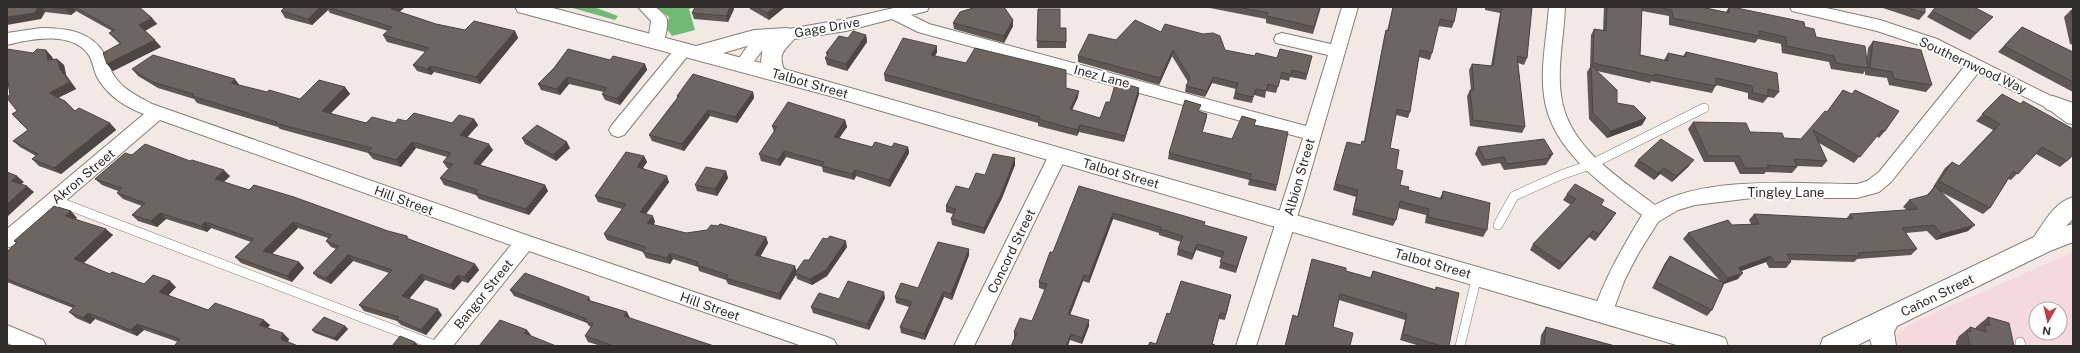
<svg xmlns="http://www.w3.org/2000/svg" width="2080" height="353" font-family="'Public Sans',sans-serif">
	<rect width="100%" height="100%" fill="#f3e9e4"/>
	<path fill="#f4dadc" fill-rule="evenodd" d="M2073,252V346H1898L1896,336L1912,323ZM2036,309H2060V333H2036Z"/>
	<path fill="#70bb73" d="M569,7H594L618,16L615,20Z
		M655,7H695L689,9L695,30L672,36L666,28L669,17Z"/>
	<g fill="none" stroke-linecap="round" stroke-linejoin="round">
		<defs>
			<path id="lane" d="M54,200L437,346
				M1498,225L1514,196L1561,175L1592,164L1704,108
				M2020,342L2021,346
				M1460,346L1477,276"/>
			<path id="street" d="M638,7H655C659,10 666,15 667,20C668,26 665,40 662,46L656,48L650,46L648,42L651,21Z
				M898,7H929L927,11L911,15L929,24L1306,126L1328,55L1276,43L1274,39L1276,35L1282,33L1331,44L1342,7H1358L1303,198L1256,346H1236L1303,138L918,32L892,19L846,31L775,42L761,52L749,68L743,70L737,68L735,64L749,44L766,33L846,19Z
				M1549,7H1565C1564,36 1557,67 1561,95C1567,146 1618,177 1655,205C1708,175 1798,184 1857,184L1867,181L1879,172L1964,67L1925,47L1877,31L1792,11L1790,7H1822L1880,20L1937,39L2059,100L2073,109V124L2067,123L2047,108L1978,73L1891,182L1879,192L1857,198H1752L1695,205L1678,210L1658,222L1638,254L1625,279L1610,319L1603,321L1596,319L1593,313C1605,277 1623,247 1642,215C1602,184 1551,150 1544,96C1540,67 1547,36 1549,7Z
				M41,28C66,28 92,31 105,55C109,62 110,71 115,77C124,90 139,97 152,104L532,237L827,337L834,340L837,346H802L529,251L453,346H431L434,340L511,245L160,120L14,245L7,248V229L144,114C125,107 107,95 97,77C94,71 93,63 90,57C74,30 31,39 7,45V33Z
				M684,43L690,45L692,49L690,53L624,135L618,137L612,135L609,130L612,125L678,45Z
				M1058,148L1064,150L1067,155L974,346H954L1049,155L1052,150Z
				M7,325L43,340L46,346H14L7,343Z"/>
			<path id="secondary" d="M515,7H549L696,46L754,30L787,28L794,30L797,35C789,48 776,51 784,69L1716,335L1725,338L1728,346H1680L834,97L518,12ZM767,43L762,52L761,63L723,53L754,44Z"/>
			<path id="primary" d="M2053,96L2073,103V119L2046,109L2043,104L2046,99Z
				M2073,197V219L2066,226L2073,224V242L2050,251L1897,326L1894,332L1896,346H1872L1870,339L1856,346H1820L1823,338L2034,237C2045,221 2054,203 2073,197Z"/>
		</defs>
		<use href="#lane" stroke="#867d78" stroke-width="10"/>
		<use href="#street" stroke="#867d78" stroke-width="2"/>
		<use href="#secondary" stroke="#867d78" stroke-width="2"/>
		<use href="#primary" stroke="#867d78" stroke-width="2"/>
		<use href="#lane" stroke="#fff" stroke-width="9"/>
		<use href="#street" fill="#fff" fill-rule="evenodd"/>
		<use href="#secondary" fill="#fff" fill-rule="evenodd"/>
		<use href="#primary" fill="#fff" fill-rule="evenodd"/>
	</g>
	<path fill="#5e5753" d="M7,7H139L152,18L157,24L145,31L161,47L113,71L107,64L120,44L109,33L112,31L76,11L71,15L45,12L41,19Z
		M285,7H405L399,12L436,24L465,30L515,31L518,38L480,84L434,72L431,75L417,71L413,65L425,52L387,42L383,35L388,31L330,13L328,10L312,25L285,18L281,11Z
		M695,7H733L734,9L728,22L694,19L692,13Z
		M749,7H785L769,20L750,9Z
		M1205,7H1321L1313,34L1266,23V19Z
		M1393,7H1457L1454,22L1452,28L1438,26L1432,53L1430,60L1419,57L1410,112L1408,118L1396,115L1390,148L1400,185L1408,190L1440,198L1443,191L1487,230L1483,237L1425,223L1426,215L1398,208L1396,220L1393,226L1352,215L1356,197L1333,190L1345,148L1361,145L1362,141H1364L1384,37L1386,30L1387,31Z
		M1485,7H1532L1527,58L1524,65L1518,63L1525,127L1522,133L1470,126L1467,96L1470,90H1471L1469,70L1472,64L1491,66L1500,13L1485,10Z
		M1604,7H1701L1726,12L1729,7H1732L1805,27L1816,37L1867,58L1868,48L1873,41L1932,85L1926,92L1889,85L1887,78L1865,75V71L1863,74L1831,69L1829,62L1782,53L1781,44L1758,39L1755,43L1669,25V16L1642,11L1640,55L1664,61V60L1668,53L1683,56L1686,52L1779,92L1774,98L1768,97L1763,103L1748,99V93L1716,85L1712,93L1651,81L1650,83L1597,71L1617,103L1646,118L1642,125L1607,138L1589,119L1587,72L1590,67L1591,35L1594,29L1603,30Z
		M1880,7H1925V13L1919,20Z
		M1038,9L1060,28H1066V48H1037Z
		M2071,10L2073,11V45L2070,44L2064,17Z
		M1932,11L1987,23L1970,40L1927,17Z
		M1013,20V26L1004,43L954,29L953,23Z
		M2022,27L2073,52V92L1998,52Z
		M1161,32L1225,50L1255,56L1277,58L1312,56L1306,80L1290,77L1289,81L1280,79L1276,93L1266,91L1265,98L1254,95L1252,103L1233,99L1236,89L1212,83L1205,97L1185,92L1186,86L1188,82L1172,56L1159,85L1078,62V56L1116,40Z
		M866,35L867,42L847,71L827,65L825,58L827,56L826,53L848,38Z
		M937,46V52L935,56L1066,88L1078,97L1072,110L1100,118L1110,102L1139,94L1124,142L1079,132L1077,136L1038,126V123L885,81L884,74Z
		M46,50L52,57L53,59H57L64,65L66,75L76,89L58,98L75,111L110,123L116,130L61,174L39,166L32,159L36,156L20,147L13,141L28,130L17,111L10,95L33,53Z
		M610,60L645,64L647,70L620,105L605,100L602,94L604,92L569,84L560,95L541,90L538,84Z
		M132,69L239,85L267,92L300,99L345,87L350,94L330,114L366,123H395L406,121L452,123L474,119L478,125L467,137L493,150L480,165L545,185L548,191L529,215L479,199L476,195L444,185L440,178L449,168H447L443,162L447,157L416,148L401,167L373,159L368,153L280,129L278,127L197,103L194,99L158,88L138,76Z
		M1843,90L1885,131L1879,138L1876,136L1854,163L1819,143L1827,161L1822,167L1797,166V167L1792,173L1766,172L1764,174H1740L1734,162H1704L1688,129L1693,122L1750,132L1784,138L1801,139L1827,112Z
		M753,92L754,98L737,123L710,116L684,151L652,141L649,135L677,98V96Z
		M2002,94L2067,161L2060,167L2036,154L2011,180L2008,179L1990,208L1983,214L1939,191L1968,231L1936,240L1927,231L1906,233L1917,249L1911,255L1857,259L1854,262L1790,260L1791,262L1786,268H1769L1766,262L1741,271L1738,279L1724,284L1712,310L1707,316L1652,288L1665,263L1670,256L1720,281L1683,239L1688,233L1732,225L1751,224L1749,220L1754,214L1846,219L1850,214L1907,210L1903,207L1909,200L1926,196L1934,187H1933L1945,168L1952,162L1959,166L1993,130L1976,121Z
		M1199,112L1207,114L1206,120L1202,132L1232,139L1254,125L1277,185L1276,191L1248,185L1249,180L1168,159L1169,153Z
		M845,120L847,127L839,138L872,147H908L909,153L890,187L856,176L854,180L823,172L822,167L786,157L780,166L761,161L759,154L774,132L772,126Z
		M522,138L570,148L556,161L525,144Z
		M1478,147L1553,154L1546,165L1504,170L1500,163L1482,166L1475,154Z
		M132,155L190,161L230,176L224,182L388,231L407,236L409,239L475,264L479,270L468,283L462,281L454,290L425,280L409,299L442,315L426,335L401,325L397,321L364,311L359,305L389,273L353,261L331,284L318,278L313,273L336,249L331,247L326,241L328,238L298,228L272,254L299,262L304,268L292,282L241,263L235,257L251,242L211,228L207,232L166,219L157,227L138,221L132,215L142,206L123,199L117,193L118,191L102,185L95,179Z
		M644,156L647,162L643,168L669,182L646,214L655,222L653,225L686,233L766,237L768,243L760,256L797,271L809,260L847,247L827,276L812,285L797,279L796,275L780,300L728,284L726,280L699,271L698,267L673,259L670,264L646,258L643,252L607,240L604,234L622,209L598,202L595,196Z
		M1015,158V165L1002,198L984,234L952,225L951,219L953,214L946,212V206L969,189L985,175Z
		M1638,160L1689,166L1672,182L1660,174L1654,180L1634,166Z
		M726,171L728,178L717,196L697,191L695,185Z
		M1079,186L1205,225L1245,243L1236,273L1219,268L1222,258L1196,250L1192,260L1177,255L1178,249L1181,242L1159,235V233L1113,219L1089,283L1083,281L1070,315L1089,326L1082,344L1070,340L1014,338V332L1032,321L1045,290L1039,288V282L1053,252Z
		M1567,194L1601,205L1612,219L1595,241L1589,237L1559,270L1530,250L1533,244L1571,205L1563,200Z
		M77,218L75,219L113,235L84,263L110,274L144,284L176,287L168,295L208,310L270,325L268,328L289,339L288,342H178L144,330L137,336L95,319L90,324L76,318L69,312L73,308L7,282V252L16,243L14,241Z
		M969,249V255L952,300L944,297L925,340L901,333L900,327L909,307L896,303L895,297L918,288Z
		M1312,259L1346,271L1370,278L1373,271L1435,290L1436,287L1449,346H1420L1400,340L1405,320L1339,300L1333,327L1350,346H1285L1293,315L1297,317Z
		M510,290L592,301L627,312L629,318L714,346H601L588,342L585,336L591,327L589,326L587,323L514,296Z
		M1231,295L1225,320L1219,319L1212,345L1156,344L1170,314Z
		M885,298L869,330L813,313L811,307L839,299Z
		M1988,317L2014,346H1956V341L1958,339V337L1970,327L1976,329V327Z
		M345,326L348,329L337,341L315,333L312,330Z
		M1546,327L1615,346H1540L1541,335Z"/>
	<path fill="#4c4743" d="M38,7H41L45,12L41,19L7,25V17Z
		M67,7H73L76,11L71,15L65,9Z
		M320,7H326L328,10L312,25L308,19Z
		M394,7H405L395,16L391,9Z
		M730,7H733L734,9L728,22L726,16Z
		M775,7H785L769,20L767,13Z
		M152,18L157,24L144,31L139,25Z
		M1013,20V26L1004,43V36Z
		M515,31L518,38L480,84L476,77Z
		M866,35L867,42L847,71L846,64Z
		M155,40L161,47L113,71L107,64Z
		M937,46V52L932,61L931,55Z
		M46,50L52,57L55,66L48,60Z
		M1173,50L1172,56L1159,85L1160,78Z
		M57,59L64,65L66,75L76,89L55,99L49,93L60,69Z
		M645,64L647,70L620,105L617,99Z
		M430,66L434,72L431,75L427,69Z
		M567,77L569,84L560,95L557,89Z
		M1213,77L1212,83L1205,97L1207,91Z
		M235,79L240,86L231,83Z
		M345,87L350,94L326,118L322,111Z
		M1139,88V94L1124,142L1125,136Z
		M1079,91L1078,97L1069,116L1070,109Z
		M753,92L754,98L737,123L735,117Z
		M708,110L710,116L684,151L682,144Z
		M1207,114L1206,120L1201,138L1202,132Z
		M1646,118L1642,125L1607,138L1611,131Z
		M474,119L478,125L464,141L460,135Z
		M845,120L847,127L836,143L834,137Z
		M110,123L116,130L61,174L54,168Z
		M1080,125L1079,132L1077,136V130Z
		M412,142L416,148L401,167L396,160Z
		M567,142L570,148L556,161L553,155Z
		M489,144L493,150L477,169L473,163Z
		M908,147L909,153L890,187L889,180Z
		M784,151L786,157L780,166L778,160Z
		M644,156L647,162L639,173L637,167Z
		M1015,158V165L1002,198L984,234V228Z
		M1694,160L1689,166L1672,182L1676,176Z
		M1664,168L1660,174L1654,180L1658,173Z
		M224,170L230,176L220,185L215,179Z
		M855,170L856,176L854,180L852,174Z
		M726,171L728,178L717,196L715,189Z
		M17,176L24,182L18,187L11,181Z
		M667,176L669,182L643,218L640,212Z
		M545,185L548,191L529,215L526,209Z
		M27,186L34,192L7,217V204Z
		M71,211L77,218L72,222L65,216Z
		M160,213L166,219L157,227L151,221Z
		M1113,213V219L1089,283V277Z
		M1616,213L1612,219L1595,241L1599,234Z
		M653,216L655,222L650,230L647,223Z
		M205,222L211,228L207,232L201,226Z
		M293,222L298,228L269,257L263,251Z
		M1975,225L1968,231L1936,240L1942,234Z
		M106,229L113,235L81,265L74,259Z
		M1593,231L1589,237L1559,270L1563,264Z
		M766,237L768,243L758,261L755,255Z
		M846,241L847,247L827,276L812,285L810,279Z
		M1197,244L1196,250L1192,260L1193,254Z
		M969,249V255L952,300L951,294Z
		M670,253L673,259L670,264L667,258Z
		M348,255L353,261L331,284L326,278Z
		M1771,256L1766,262L1733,274L1738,268Z
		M299,262L304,268L292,282L287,276Z
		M475,264L479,270L468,283L464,277Z
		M795,266L797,272L795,273L796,275L780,300L779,294Z
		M1743,273L1738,279L1723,284L1728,278Z
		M421,274L425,280L406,302L402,296Z
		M458,275L462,281L454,290L450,285Z
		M1084,275L1083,281L1068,320V314Z
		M170,281L176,287L166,298L159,292Z
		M884,292L885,298L869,330L867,324Z
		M943,292L944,297L925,340L924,334Z
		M589,297L592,303L587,300Z
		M438,309L442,315L426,335L421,330Z
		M627,312L630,318L627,322L624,316Z
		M88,313L95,319L90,324L83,318Z
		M264,320L270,325L265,330L259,325Z
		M1089,320V326L1082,344V338Z
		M137,324L144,330L137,336L131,330Z
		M345,326L348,329L337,341L334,338Z
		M527,330L531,335L528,339L524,333Z
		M283,333L289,339L287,345L281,339Z
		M1071,334L1070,340L1068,346H1066Z
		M415,342L418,345L417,346H412Z"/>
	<path fill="#6d6560" stroke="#4c4743" d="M7,7H38L35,13L7,17Z
		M51,7H67L65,9Z
		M75,7H139L152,18L139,25L155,40L107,64L103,53L121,43L109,33L115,30Z
		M285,7H320L308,19L281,11Z
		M328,7H394L391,9L436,24L465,30L474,21L515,31L476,77L430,66L427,69L413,65L429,48L383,35L392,27Z
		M695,7H730L726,16L692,13Z
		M757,7H775L767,13Z
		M976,7H1004L1013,20L1004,36L953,23L960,12Z
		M1238,7H1320L1314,27L1267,16L1268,13Z
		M1393,7H1457L1454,22L1440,19L1432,53L1420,50L1410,112L1397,109L1390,148L1399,150L1396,169L1403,171L1400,185L1409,187L1408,190L1442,199L1443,191L1490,203L1487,230L1428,217L1429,209L1400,201L1396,220L1354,209L1358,190L1335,184L1347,142L1361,145L1362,141L1365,142L1386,30L1388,31Z
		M1502,7H1532L1527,58L1517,56L1525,127L1473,120L1470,90H1474L1472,64L1493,66Z
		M1607,7H1642L1640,55L1668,61V53L1686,57V52L1777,73L1779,92L1768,89V96L1753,93L1752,86L1716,78V86L1654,74V76L1593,63L1594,29L1606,31Z
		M1659,7H1701L1729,13V7H1732L1804,22L1805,27L1814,29L1816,37L1865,46L1868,68L1836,63L1834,56L1787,46L1786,37L1759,31V36L1673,18L1672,10Z
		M1905,7H1925V13Z
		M1936,7H1974L1993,17L1976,33L1932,11Z
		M1038,9H1060V28H1066V42L1037,41Z
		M2071,10L2073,11V21Z
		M1135,20L1161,32L1165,24L1203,34L1213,33L1220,36L1225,50L1255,56L1256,53L1277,58L1280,49L1312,56L1307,74L1292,70L1291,75L1282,72L1278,87L1268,84L1266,91L1256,89L1253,97L1235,93L1238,83L1213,77L1207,91L1186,86L1190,78L1173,50L1160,78L1078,56L1089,34L1116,40Z
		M2022,27L2073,52V82L2004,46Z
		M853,31L866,35L846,64L825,58L829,53H826L839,36L848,38Z
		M903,38L937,46L931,55L966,63L975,48L1066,70V88L1079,91L1070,109L1100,118L1106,102H1110L1116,81L1139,88L1125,136L1080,125L1077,130L1038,119L1040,117L884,74Z
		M1873,41L1921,50L1932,85L1894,79L1892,72L1870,68Z
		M7,49L33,53L37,49L46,50L48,60L57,59L60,69L70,82L49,93L65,101L75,111L79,108L110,123L54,168L32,159L38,154L13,141L28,130L12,114L17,111L7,98V97L10,95L7,75Z
		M568,49L610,60L613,56L645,64L617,99L602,94L607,88L567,77L557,89L538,84L554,68Z
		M153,55L235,79L231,83L267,92L269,90L300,99L319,80L345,87L322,111L366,123L372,117L395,123L398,119L406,121L414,113L452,123L459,115L474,119L460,135L489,144L473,163L545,185L526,209L475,193L478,190L440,178L453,164L443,162L451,153L412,142L396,160L368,152L372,148L275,123L277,122L192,96L194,94L152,82L132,69Z
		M1591,65L1617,90V103L1634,106L1646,118L1611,131L1593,113Z
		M693,74L753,92L735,117L708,110L682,144L649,135L679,96H677Z
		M1843,90L1852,94L1855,90L1899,111L1885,131L1882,130L1860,157L1813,130L1827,161L1794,159L1797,167L1767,165L1769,168H1745L1739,156H1708L1693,122L1746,123L1750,132L1782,133L1784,138L1801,139L1825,111L1827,112Z
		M2002,94L2021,104L2023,101L2073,129V155L2067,161L2042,147L2018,174L2013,171L1990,208L1939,181L1952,162L1959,166L2000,124L1982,114Z
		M1185,100L1201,105L1198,111L1207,114L1202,132L1232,139L1242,116L1256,120L1254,125L1288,132L1277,185L1250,179L1251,174L1169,153Z
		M788,102L845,120L834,137L872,147L875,142L892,147L894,143L908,147L889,180L855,170L852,174L822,166L824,162L784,151L778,160L759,154L777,127L772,126Z
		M537,125L567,142L553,155L522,138Z
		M1544,139L1553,154L1548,155L1550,158L1507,164L1504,157L1485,160L1478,147Z
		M1661,139L1694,160L1676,176L1664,168L1658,173L1638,160Z
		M145,144L190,161L192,160L224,170L215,179L249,190L254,185L294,197L388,231L407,236L406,238L475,264L464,277L458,275L450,285L421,274L402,296L438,309L421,330L396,319L399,317L359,305L392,270L348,255L326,278L313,273L339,246L326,241L332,235L293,222L263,251L299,262L287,276L235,257L254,239L205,222L201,226L160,213L151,221L132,215L145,203L117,193L122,188L95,179L125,153L132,155Z
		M626,152L644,156L637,167L667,176L640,212L653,216L647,223L686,233L707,230L711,225L718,226L720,224L766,237L755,255L795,266L779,294L726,278L728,275L697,265L698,262L670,253L667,258L643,252L646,247L604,234L626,204L595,196Z
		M993,154L1015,158L1002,192L984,228L951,219L956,209L946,206L956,186L969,189L976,173L985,175Z
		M706,167L726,171L715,189L695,185Z
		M7,172L17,176L11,181L27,186L7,204Z
		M1575,184L1604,200L1601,205L1616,213L1599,234L1593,231L1563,264L1533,244L1576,199L1567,194Z
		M1079,186L1167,211L1205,222L1204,225L1247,237L1237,267L1220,262L1224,252L1197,244L1193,254L1178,249L1183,236L1160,229L1161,227L1113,213L1089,277L1084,275L1068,314L1089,320L1082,338L1071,334L1066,346H1011L1017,333L1014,332L1020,318L1032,321L1047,284L1039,282L1050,252H1053Z
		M1935,186L1975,225L1942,234L1934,225L1902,228L1917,249L1858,253L1860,256L1787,254L1791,262H1774L1771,256L1738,268L1743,273L1728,278L1688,233L1728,220L1732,225L1759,224L1754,214L1853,219L1850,214L1918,209L1909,200L1928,195Z
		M54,206L71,211L65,216L106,229L74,259L110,274L112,272L144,284L153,275L170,281L159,292L208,310L215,303L264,320L259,325L283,333L281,339L298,346H174L180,339L137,324L131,330L88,313L83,318L69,312L75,306L7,279V252L17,242L14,241Z
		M830,236L846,241L826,270L810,279L795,273L804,260H809L823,238L827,239Z
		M938,242L969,249L951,294L943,292L924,334L900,327L912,302L895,297L901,283L918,288Z
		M1670,256L1724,283L1712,310L1656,282Z
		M1312,259L1346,268V271L1371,278L1373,271L1436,290V287L1459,293L1449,346H1441L1403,334L1407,314L1340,294L1333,327L1353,333L1350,346H1285L1293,315L1298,317Z
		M525,273L589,297L587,300L627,312L624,316L714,346H610L611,345L585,336L593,324L585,321L587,319L510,290Z
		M848,281L884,292L867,324L811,307L819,293L839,299Z
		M1181,281L1231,295L1226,314L1220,313L1212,344L1215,345V346H1148L1150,342L1156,344L1167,313L1170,314Z
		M324,317L345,326L334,338L312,330Z
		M1988,317L2009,323L2014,346H1970L1967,331L1971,332L1970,327L1986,332L1985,324L1990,326Z
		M500,320L527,330L524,333L556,346H479Z
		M1546,327L1615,346H1544Z
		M400,336L415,342L412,346H392Z"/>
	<g text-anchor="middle" stroke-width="4" stroke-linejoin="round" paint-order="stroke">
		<g font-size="13" fill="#302c2a" stroke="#fff">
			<text transform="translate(827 27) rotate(-10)" y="5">Gage Drive</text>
			<text transform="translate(1973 65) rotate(25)" y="5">Southernwood Way</text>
			<text transform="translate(1102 76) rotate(15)" y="5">Inez Lane</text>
			<text transform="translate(810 83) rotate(16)" y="5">Talbot Street</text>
			<text transform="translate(1121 173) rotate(16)" y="5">Talbot Street</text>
			<text transform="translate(83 176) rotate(-40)" y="5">Akron Street</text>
			<text transform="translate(1299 177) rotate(-74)" y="5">Albion Street</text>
			<text x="1786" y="197">Tingley Lane</text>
			<text transform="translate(404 200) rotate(20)" y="5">Hill Street</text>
			<text transform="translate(1011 251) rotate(-64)" y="5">Concord Street</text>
			<text transform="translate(1433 263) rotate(16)" y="5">Talbot Street</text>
			<text transform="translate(483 294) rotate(-51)" y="5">Bangor Street</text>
			<text transform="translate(1937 295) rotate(-26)" y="5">Cañon Street</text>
			<text transform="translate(710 306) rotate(19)" y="5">Hill Street</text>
		</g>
	</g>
	<rect width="2080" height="353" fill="none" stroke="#302c2a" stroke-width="16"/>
	<g transform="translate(2048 321) rotate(188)"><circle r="19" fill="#ffffff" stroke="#acabaa"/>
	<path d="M0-3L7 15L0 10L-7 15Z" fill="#c83845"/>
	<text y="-6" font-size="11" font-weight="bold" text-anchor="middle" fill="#302c2a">N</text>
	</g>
</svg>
